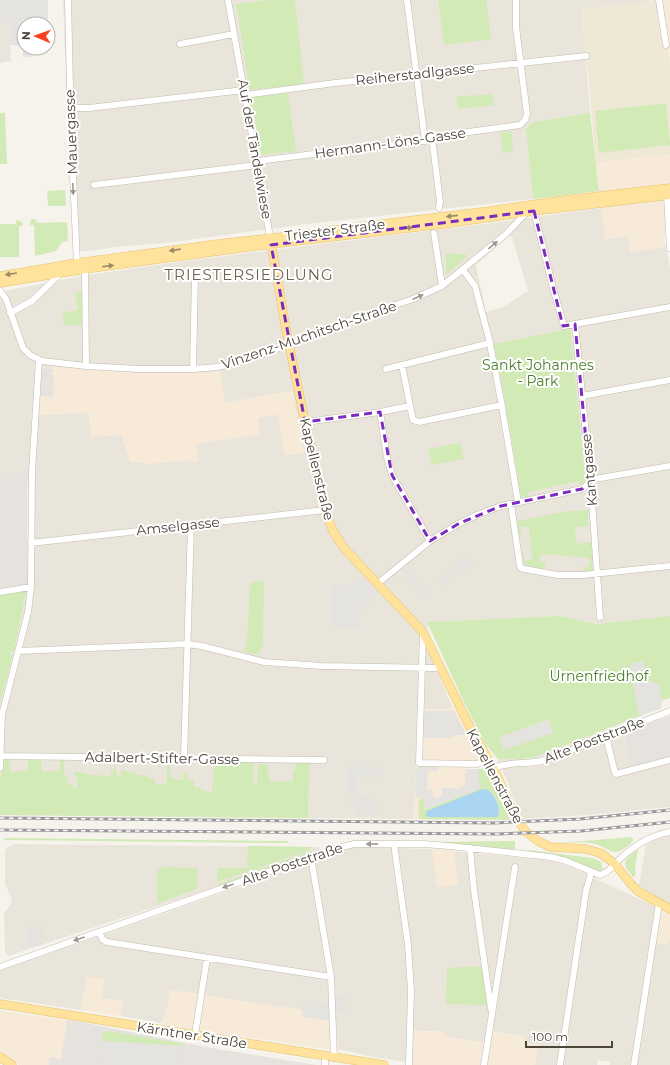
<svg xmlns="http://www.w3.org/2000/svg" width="670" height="1065" font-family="Montserrat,sans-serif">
	<rect width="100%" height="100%" fill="#f6f3ec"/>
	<path fill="#eae5da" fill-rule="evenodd" d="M63,0H649V3L582,9L590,113L533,122L526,128L533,199L306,224L164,243L115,247L88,251H73Z
		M0,22H9L11,61L0,63Z
		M602,208L605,239L628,236L630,252L666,246L670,268V616L597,624L560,616L428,622L426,646L452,706L447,709H423L416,771L413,819L2,815V772L0,777V702L13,655L9,654L10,651H14L26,593L0,589L28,584V489L27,472L0,473V292L81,276L192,260L484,224ZM509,235L512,237L528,291L503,307L486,312L476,265ZM53,367L132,373H206L225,403L292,391L304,453L285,455L278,414L258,418L259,434L196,444L198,461L189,462V460L121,435L89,421V412L39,415Z
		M620,724L632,768L670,759V807L588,815L522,819L498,759H519L532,758Z
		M670,836V905L654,898L639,885L646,845L658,839Z
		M15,844L318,847L320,849L319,851L218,886L8,956L5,953L4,912L11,905L12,900L5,884V855L6,849L10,846Z
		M358,847L430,849L552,861L570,867L655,906L669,940L670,938V1065H610V1062L598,1060L597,1065H535L538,1045L525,1043V1037L487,1030L485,1043L445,1036V1032L408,1030L407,1062L373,1057L338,1049L336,1024L326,1021L301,1017L302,1010L280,1007L170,990L168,1006L162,1023L121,1016L123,1001L101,998L104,980L87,977L81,1010L0,998V971L351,848Z"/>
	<path fill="#f7ead8" d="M649,0H670V62L660,2L649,3Z
		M670,154V183L665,184V247L630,252L628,236L605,239L596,163Z
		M53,367L132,373H201L220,371L225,403L292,391L304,453L285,455L277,414L258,418L260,434L197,444L198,461L189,462V460L148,464L130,461L121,435L91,437L89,412L39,415L41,372L45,368Z
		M453,705L484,762L466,764V769H478L480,789L418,815L419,819H413L416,771L423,709H447Z
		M432,849L454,850L458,884L437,887Z
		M655,906L670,913V938L668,945L651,942L656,910Z
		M87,976L104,980L101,998L123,1001L121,1016L81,1010Z
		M170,990L302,1010V1017L326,1021L336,1024L339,1051L162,1025L168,1005Z
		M0,1011L67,1020L61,1059L50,1057L49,1065H19L0,1054Z
		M487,1030L492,1032L526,1037L525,1043L539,1045L535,1065H410L412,1031L445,1032L446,1037L485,1043Z"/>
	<path fill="#e6e2dd" d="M45,368L53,369L52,375H54L53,397L40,396L41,372Z
		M27,472L28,584L0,589V473Z
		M670,716V759L632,769L623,733Z
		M67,1020L91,1024L205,1047L317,1065H49L50,1057L61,1059Z"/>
	<path fill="#efe8d6" d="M660,1L670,64V154L596,163L582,9Z"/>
	<path fill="#d2eab5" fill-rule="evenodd" d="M267,0H295L304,84L250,90L236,4Z
		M438,0H486L491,39L444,45Z
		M288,93L296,151L261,155L251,98Z
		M491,94L494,105L458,109L456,97Z
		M666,103L670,145L599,153L595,111Z
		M0,113H5L7,164H0Z
		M590,113L599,191L533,199L526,128L533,122Z
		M511,131L513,152L503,153L500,133Z
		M65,190L66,206H48L47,191Z
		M31,219H35L36,221L38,223L67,222L68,241L62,242L56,251L35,256L34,225H30Z
		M16,220L22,222L23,225L20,226L19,228V257H0V224H16Z
		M446,253L468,255L446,275Z
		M75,292H82L84,325H65L62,313L78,310Z
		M570,329L585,475H587C588,481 586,484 580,486L579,481L528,492V497H524L520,494L519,490L520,489L509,423L507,421L505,412L507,409L494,344Z
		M460,443L464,459L432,465L428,449Z
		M588,510V526L575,527L576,544L591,542L593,571H583L584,567H589L590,558L541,554L540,562L546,563L544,569L535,568V566H531V567C524,564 522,561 522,553H523L524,561L532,560L529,527H520L521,535L519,536L517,521L570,511Z
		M264,580L263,644L258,655L244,651L247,642L250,583Z
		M24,590L26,593L14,651H10V654L13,655L0,702V594Z
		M560,616L597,624L670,616V698L662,700L661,708L532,758L519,759H498L486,745L465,704L427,622ZM548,720L553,733L500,737Z
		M10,759V772L13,771H28V760H41L42,771H60V761L64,760V774L68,779V784L73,785V788H77V778L73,772H81L90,775L111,776V770H114V761H115L117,777L122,776L120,771L134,772L136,775C142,774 149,778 155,779V785L167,783V762H171L170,772L172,778H175L176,780H183L184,773H188V780H194V787H200L202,790L212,792L215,762H254V784L257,785L258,764H267L270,782L293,781V771L295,770L296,763H309L308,818L0,815V778L4,768L5,760Z
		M486,768L494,781L510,820L419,819L418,805L420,798L424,799V810L479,789L478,769Z
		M631,837L633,838V841C611,862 613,847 591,843C581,842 570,843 559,843Z
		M3,838L288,841V843L5,840Z
		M515,841V848L513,850L432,842Z
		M248,846L311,847L309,850L217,882L218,868H247Z
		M638,849L635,869L636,872L634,878L626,868L625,862L629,856Z
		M529,850L592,858L601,862L602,867L603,868L599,872L547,854L528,851Z
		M310,851L313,853L218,886V884Z
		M163,867L197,868V889L157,903V871Z
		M483,966L488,1005L446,1004L447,968Z
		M108,1031L185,1044L182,1046L102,1041L103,1033Z"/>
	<path fill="#e5e3e0" d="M0,0H48V19L23,20L24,48H31V57H23V46L10,45L9,23L0,22Z
		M468,556L473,563L441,585L436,579Z
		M405,567L431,594L428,598L401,570Z
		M361,577L378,595L359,612V629L331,627L332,586L354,584Z
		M643,661L647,681L659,684L662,700L661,708L639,716L630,664Z
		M424,711H454L466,735H454L453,738H424Z
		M549,720L553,733L504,750L499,737Z
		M347,766L383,767L382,777H357L358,795L376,799L377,816L357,815L347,788Z
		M419,766H438L437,771H428L427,789L433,790V797H442V789L444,788H461V786H465L466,769H478L480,789L424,810V799L415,797L416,771Z
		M28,927H43V944L31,948L28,947Z
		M346,995V1013H336L335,996Z
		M315,1003L330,1005V1020L303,1016L304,1006L314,1008Z
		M102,1041L184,1046L182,1065H100Z"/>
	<path fill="#a9d4f2" d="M486,789C493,792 503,810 497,817H429L426,816V813L427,811L480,790Z"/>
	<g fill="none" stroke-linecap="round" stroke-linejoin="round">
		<defs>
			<path id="minor" d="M68,0L71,133L77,263
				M228,0L270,237
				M407,0L425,141
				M659,0L666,45
				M180,44L234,34
				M245,95L335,83L586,56
				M70,108H89L244,90
				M432,137L440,202L439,208
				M257,161L428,140L432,137L520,125L525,120L527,114L516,27V0
				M94,185L257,165
				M667,195L670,248
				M534,211L553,288L564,326L670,307
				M434,233L442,286
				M85,269L86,366
				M463,270L475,286L489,339L501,401L518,502
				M0,291L6,299L23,348L30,355L42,361L86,366L139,369H193L217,367L241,361L294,343L343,323L413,299L442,286L506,234L526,213
				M10,313L32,301L61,273
				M575,324L591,486L600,617
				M402,365L410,406
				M193,369L195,275
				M386,369L486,344L490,342
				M582,396L670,380
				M380,412L387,457L392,475L430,541
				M305,422L380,412L410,406L413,420L419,422L502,405
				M511,504L520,566L521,568L525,569L557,575H583L670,566
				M31,543L325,510
				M377,584L430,541L458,524L477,515L501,506L582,489L595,479L670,466
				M0,592L31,587
				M423,633L419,763L477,764L488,760
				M18,651L187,644L202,646L264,662L322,666L435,668L441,667
				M606,736L615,773L616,774L670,760
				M1,756L324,760
				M184,758L191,525
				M0,768L2,715L28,612L31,587L32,472L39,360
				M493,768C510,761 528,765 546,760L670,711
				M394,844L408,945L411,991L409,1065
				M470,848L474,890L491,1009
				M311,857L331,977L334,1057
				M99,932L103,940L107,942L331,977
				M0,967L330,850L354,844H424L449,846L551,857L566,861L600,875C608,873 613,866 619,860C634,845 649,836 670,832
				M195,1035L207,958
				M325,1065V1056
				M484,1065L515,867
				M560,1065L586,891L591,873
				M634,1065L659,903"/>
			<path id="major" d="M270,237L287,335L305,422L325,510L333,531L344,548L423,632L470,727L496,773L516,818L526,832L538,841L550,847L586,849L600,853L615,864L630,883L639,892L670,909
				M0,276L77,263L226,243L318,233L333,230L490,211L557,201L670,188
				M0,283L85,269L263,245L443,224L534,211L670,195
				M0,1004L384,1065
				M0,1057L12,1065"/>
		</defs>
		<use href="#minor" stroke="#c2bbae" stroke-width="7"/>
		<use href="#major" stroke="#e6c16a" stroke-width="9"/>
		<use href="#minor" stroke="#fff" stroke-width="6"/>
		<use href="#major" stroke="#ffe39c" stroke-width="8"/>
		<defs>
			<path id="rail" d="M0,818L494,823L580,819L670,810
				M0,830L496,834L581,831L670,822"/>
		</defs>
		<use href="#rail" stroke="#9a9a9a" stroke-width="3"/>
		<use href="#rail" stroke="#fff" stroke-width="1.5" stroke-dasharray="4.5" stroke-linecap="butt"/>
	</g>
	<defs><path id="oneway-solid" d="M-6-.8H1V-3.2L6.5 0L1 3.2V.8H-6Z"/></defs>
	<g fill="#9c9892">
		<use href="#oneway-solid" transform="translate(73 189) rotate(88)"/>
		<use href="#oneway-solid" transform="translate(493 245) rotate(-40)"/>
		<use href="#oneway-solid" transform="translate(418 297) rotate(-24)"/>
		<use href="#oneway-solid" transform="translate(372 844) rotate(-179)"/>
		<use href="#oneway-solid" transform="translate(228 886) rotate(161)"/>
		<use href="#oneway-solid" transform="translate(79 939) rotate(161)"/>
	</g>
	<g fill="#9c8c66">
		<use href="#oneway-solid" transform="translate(452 216) rotate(174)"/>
		<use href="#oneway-solid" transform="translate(407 228) rotate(-7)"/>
		<use href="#oneway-solid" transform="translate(175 250) rotate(172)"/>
		<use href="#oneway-solid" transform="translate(108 266) rotate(-7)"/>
		<use href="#oneway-solid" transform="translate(11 274) rotate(171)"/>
	</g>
	<path fill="none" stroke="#7b2cbf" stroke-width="3" stroke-dasharray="8 5" stroke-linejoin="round" d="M534,211L563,326L575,324L590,483L582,489L501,506L458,524L430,541L392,475L380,412L305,422L271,245Z"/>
	<g text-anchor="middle" stroke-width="4" stroke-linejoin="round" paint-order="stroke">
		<g font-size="14" fill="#4b4439" stroke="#fff">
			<text transform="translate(415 74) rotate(-6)" y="5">Reiherstadlgasse</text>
			<text transform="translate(71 132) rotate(-92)" y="5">Mauergasse</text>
			<text transform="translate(390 143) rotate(-8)" y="5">Hermann-Löns-Gasse</text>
			<text transform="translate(255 149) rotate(80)" y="5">Auf der Tändelwiese</text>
			<text transform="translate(335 230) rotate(-7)" y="5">Triester Straße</text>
			<text transform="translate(309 335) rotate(-19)" y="5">Vinzenz-Muchitsch-Straße</text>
			<text transform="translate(317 469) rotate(76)" y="5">Kapellenstraße</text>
			<text transform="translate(589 470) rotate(-95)" y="5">Kantgasse</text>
			<text transform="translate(178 526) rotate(-6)" y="5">Amselgasse</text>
			<text transform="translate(594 740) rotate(-21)" y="5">Alte Poststraße</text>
			<text transform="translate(162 758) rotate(1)" y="5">Adalbert-Stifter-Gasse</text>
			<text transform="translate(495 776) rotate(62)" y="5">Kapellenstraße</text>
			<text transform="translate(292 864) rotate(-19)" y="5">Alte Poststraße</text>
			<text transform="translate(192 1035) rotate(9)" y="5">Kärntner Straße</text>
		</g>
		<g font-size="14" fill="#4a7f2a" stroke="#fff">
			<text x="538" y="370">Sankt Johannes<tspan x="538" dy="16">- Park</tspan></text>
			<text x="599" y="681">Urnenfriedhof</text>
		</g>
		<g font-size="15" letter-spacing="1" fill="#6e6250" stroke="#fff">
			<text x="249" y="280">TRIESTERSIEDLUNG</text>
		</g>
	</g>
	<g transform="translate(36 36) rotate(272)"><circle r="19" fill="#ffffff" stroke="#b7b4b0"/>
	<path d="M0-3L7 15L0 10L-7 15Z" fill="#fc3f1d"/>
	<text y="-6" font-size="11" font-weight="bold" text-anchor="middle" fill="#4b4439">N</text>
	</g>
	<path d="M526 1041v6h86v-6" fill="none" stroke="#4b4439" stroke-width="2"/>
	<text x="532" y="1041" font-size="12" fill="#4b4439" stroke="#ffffff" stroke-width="3" paint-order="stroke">100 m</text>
</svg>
